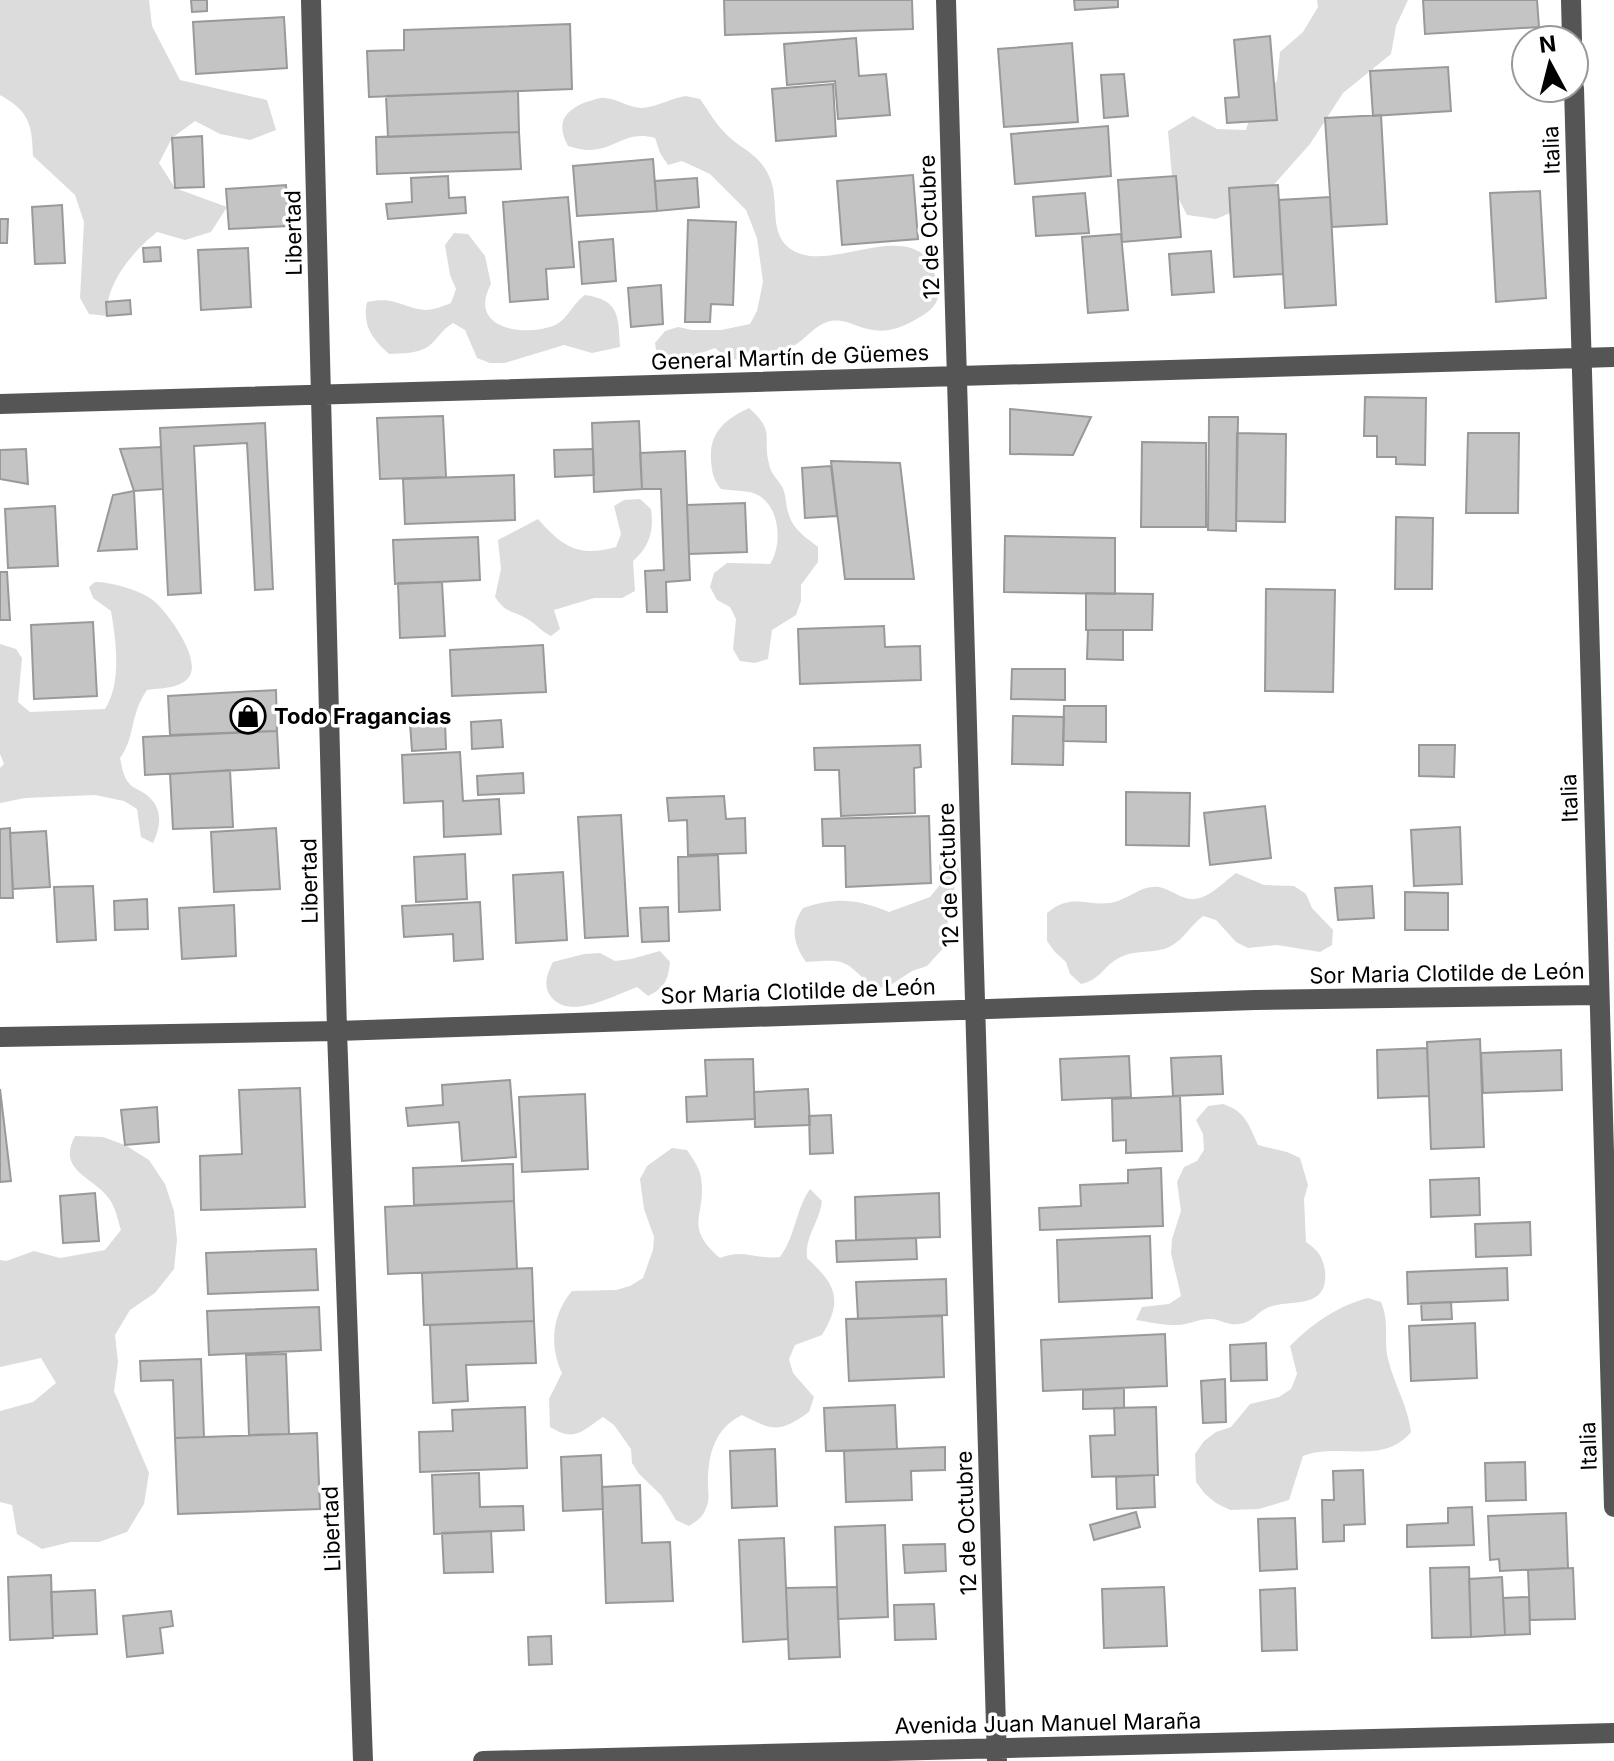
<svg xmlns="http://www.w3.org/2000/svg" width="1614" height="1761" font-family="Inter,sans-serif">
	<rect width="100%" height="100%" fill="#fff"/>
	<path fill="#dcdcdc" d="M0,0H149L152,26L180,80L267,100L276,130L250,140L220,134L195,121L172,138L159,163L175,188L227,207L211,232L185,240L157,232C133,251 105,284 107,316L89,314L80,298L84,222L75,195L33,156C32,124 29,111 0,95Z
		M1317,0H1408L1396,26L1391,54L1343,93L1310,144L1270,189L1244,207L1216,219L1187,215L1173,188L1168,131L1193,116L1217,129L1246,130L1254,103L1277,81L1280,52L1303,32L1318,7Z
		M686,96L700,99C708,110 715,123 725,133C742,151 761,153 771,181C780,207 766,242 801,254C839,267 915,218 934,271C935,277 939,283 939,289C940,302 931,311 920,317C903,327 888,334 868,329C853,326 843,317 827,322C815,326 808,336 798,343C772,361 739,370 715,348L671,364L657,356L655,343L665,331L678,327L692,330H721L750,324L757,311L763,282L757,238L746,210L710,174L682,161L668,165L660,153L655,138C618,128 612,161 568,146C556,124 563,111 586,102C592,101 600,97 605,98C618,99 629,108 642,108C657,107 671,98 686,96Z
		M454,233L468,234L485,256L491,284C467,328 522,337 553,326C567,321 572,304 585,295C620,300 618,316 620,347L592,353L564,345L505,363H490L477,358L465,330L453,323C440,331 438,339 429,346C418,354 402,353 389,354C372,339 362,325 367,302C396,296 402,308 425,310C434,310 443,306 451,303L456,289L450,275L445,245Z
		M749,408C776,432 762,436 769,464C771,474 776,477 781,485C787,494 785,505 789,515C793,530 807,538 818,547V562L801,585V601L796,615L772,630L768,659L755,663L740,661L733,649L736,619L730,607L717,600L710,587L714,573L727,563L770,564C784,543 779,501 753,493C744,490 731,491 721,489C713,479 712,473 711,460C709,432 726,419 749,408Z
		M640,499L651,509C654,531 650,546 633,561L635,591L622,598H594L554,610L560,629L551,636C542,632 537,625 529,620C513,609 508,616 495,597L501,569L498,540L538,519C562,546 578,558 616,547L621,534L614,506L624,500Z
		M95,582C111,582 141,590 154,601C168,613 202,659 189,677C180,689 160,688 147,690C129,716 136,736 120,758C122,767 123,775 128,782C132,788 138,789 144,793C163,806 162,824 153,843L141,837L137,809L124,801L95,795L25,798L0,803V768L4,764L0,754V644L16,649L22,658L18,702L30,712L105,709C122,682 116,641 111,611L93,598L89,587Z
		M946,852L957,862L960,875L949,901L947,944L927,966L912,971L886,988L871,986C844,959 845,959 806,962C793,944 790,927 803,908C837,897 856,899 889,912L930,897L939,886V865Z
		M1236,873L1264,885L1294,886L1306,894L1312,908L1333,930L1332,945L1320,952L1277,945L1248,948L1236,942L1216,920L1203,916C1191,925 1184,939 1171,946C1155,955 1135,948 1117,959C1101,969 1101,979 1081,984L1070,974L1066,962L1055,952L1047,941V913C1074,890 1090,910 1118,901C1132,896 1143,885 1159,887C1174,890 1184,903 1200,898C1213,894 1226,880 1236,873Z
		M660,951L670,962C668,980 665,988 648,996L637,987C615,995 571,1020 552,998C542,986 547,974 553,962L584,954L600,953L615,961L631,959Z
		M1223,1104C1245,1111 1249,1125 1258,1145L1287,1152L1300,1158L1308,1185L1304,1199L1306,1242C1318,1250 1323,1257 1325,1271C1329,1313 1286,1297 1265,1309C1256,1314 1251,1323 1239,1324C1228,1326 1219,1318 1209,1319C1199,1319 1189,1324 1179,1325C1165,1326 1150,1322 1136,1320L1142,1307L1169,1304L1181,1296L1171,1253L1172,1239L1181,1211L1177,1182L1184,1167L1197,1161L1204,1150L1203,1134L1196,1120L1208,1106Z
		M75,1136L103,1137L125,1145L149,1160L165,1184L174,1211L177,1240L174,1269L155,1293L130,1310L115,1335L118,1362L114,1391L149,1473L144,1504L127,1532L99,1542H71L42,1549L17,1534L12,1505L0,1502V1411L33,1402L56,1383L41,1358L0,1367V1260L6,1261L34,1251L60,1258L105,1250L121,1230C118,1221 116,1209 110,1200C94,1176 56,1172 75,1136Z
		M672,1148L687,1150C692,1158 700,1168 701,1178C707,1217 682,1225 720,1258C743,1248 755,1260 780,1257C796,1235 795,1211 810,1189L822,1201C819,1224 805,1235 807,1258C835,1284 844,1299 822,1335L795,1345L789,1359L793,1373L814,1397L809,1412C780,1433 773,1431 742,1415C714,1429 708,1455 708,1483C708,1491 710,1501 706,1508C703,1517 697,1521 689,1526L676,1520L661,1495L639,1474L632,1463L631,1449L614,1425L603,1417C581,1432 575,1442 550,1427L549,1399L562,1373C549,1346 552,1314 572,1291L616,1290L630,1286L643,1278L653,1250L654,1237L644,1209L640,1179L647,1166Z
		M1368,1298L1381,1302C1390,1323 1383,1338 1388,1359C1394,1384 1408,1406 1411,1432C1383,1466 1339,1442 1303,1456L1289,1500L1259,1509L1230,1510L1216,1503L1205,1494L1196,1482L1195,1454L1204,1441L1216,1432L1231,1427L1250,1404L1279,1397L1291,1389L1297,1374L1290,1346C1312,1324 1337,1306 1368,1298Z"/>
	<path fill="#c4c4c4" stroke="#999" stroke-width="2" d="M191,0H207V11L192,12Z
		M724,0H912L913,29L725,35Z
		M1074,0H1118V7L1075,10Z
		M1423,0H1537L1539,27L1425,34Z
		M284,17L287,68L196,74L193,22Z
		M570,24L572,89L369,97L367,51L404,50V30Z
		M1270,36L1277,120L1227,123L1225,98L1239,97L1234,40Z
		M856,38L859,76L886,74L890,115L838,119L835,81L787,85L784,44Z
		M1072,43L1078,122L1004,127L998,49Z
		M1448,67L1451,111L1373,116L1370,71Z
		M1124,74L1128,116L1104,118L1101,75Z
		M833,84L836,136L776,141L772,89Z
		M518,91L519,132L388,137L386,96Z
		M1381,115L1387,224L1332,227L1325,118Z
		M1108,126L1111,176L1015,184L1011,134Z
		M519,132L521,169L377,174L376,137Z
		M202,136L204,187L175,188L172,138Z
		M653,159L657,211L577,216L573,166Z
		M913,175L918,239L842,245L837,181Z
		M448,176L449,198L465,197L466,213L388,219L386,204L412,202L411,178Z
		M1176,176L1181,237L1122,242L1118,180Z
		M697,178L699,207L657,211L655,181Z
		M286,185L289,226L229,229L226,189Z
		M1278,185L1283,274L1234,277L1229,188Z
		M1540,191L1546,298L1496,302L1490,193Z
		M1085,193L1089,233L1036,236L1033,197Z
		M568,197L574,267L546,269L548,299L510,302L503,202Z
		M1330,197L1336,305L1285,308L1279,200Z
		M62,205L65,263L35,264L32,207Z
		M0,219H8L7,243H0Z
		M688,220L736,222L733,305L711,304L710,322H685Z
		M1121,234L1128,310L1088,313L1082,237Z
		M613,239L616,281L582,284L579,242Z
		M160,247L161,261L144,262L143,248Z
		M248,248L251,307L201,310L198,250Z
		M1211,251L1214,292L1172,295L1169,254Z
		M661,285L663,324L631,327L628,288Z
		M130,300L131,314L107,316L106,302Z
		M1365,397L1426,398L1425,465L1396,464V457H1377V436H1364Z
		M1010,409L1091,417L1073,455L1010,454Z
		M443,416L446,477L380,479L377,418Z
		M1209,417H1238L1236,531L1208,530Z
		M639,421L642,489L594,492L592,423Z
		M265,423L273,589L255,590L247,443L194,446L201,593L168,595L160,428Z
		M1237,433L1286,434L1285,522L1236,521Z
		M1468,433H1519L1518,513H1466Z
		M1142,442L1206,443V527H1141Z
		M161,447L163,489L134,491L120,449Z
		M26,449L28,484L0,479V450Z
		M593,449L594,475L555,477L554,450Z
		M685,451L690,580L666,582L667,612H647L645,571L664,570L661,489H642L640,453Z
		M831,461L900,463L914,579H845Z
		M831,466L837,516L805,518L802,468Z
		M514,475L515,520L405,524L403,479Z
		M134,491L137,549L98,551L113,495Z
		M745,503L747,552L689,554L687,505Z
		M55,506L58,566L8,568L5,509Z
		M1396,517L1433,518L1432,589H1395Z
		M1005,536L1115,538V594L1004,592Z
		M478,537L480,580L395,584L393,540Z
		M0,572H7L10,620H0Z
		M442,582L445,636L400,638L398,583Z
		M1266,589L1335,590L1333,692L1265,691Z
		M1086,593L1153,594L1152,630H1086Z
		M93,622L97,696L34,699L31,625Z
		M884,626L885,647L920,646L921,680L800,684L798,629Z
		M1088,630H1123V660L1087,659Z
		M543,645L546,692L452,696L450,650Z
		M1012,669H1065V700L1011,699Z
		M276,690L277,731L170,735L168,696Z
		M1064,706H1106V742L1063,741Z
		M1013,716L1064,717L1063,765L1012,764Z
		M501,720L503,747L472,749L471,722Z
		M445,721L446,749L412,751L410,723Z
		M277,731L279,768L145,775L143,737Z
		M920,745L921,767L914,768L915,813L841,816L839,770H815L814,748Z
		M1419,745H1455L1454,777L1419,776Z
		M460,752L463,801L499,799L501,834L444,837L443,801L404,803L402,755Z
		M230,770L233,827L173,829L170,774Z
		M523,773L524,793L478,795L477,776Z
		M1126,792L1190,793L1189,846L1126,845Z
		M724,796L726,819L745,818L746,853L688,855L687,820L669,821L667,798Z
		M1265,806L1271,858L1210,865L1204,813Z
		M621,815L628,936L585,938L578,817Z
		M929,816L931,883L846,887L845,846H823L822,819Z
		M1460,827L1462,884L1414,886L1411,830Z
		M10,828L13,898H0V829Z
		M276,828L280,889L214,892L211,832Z
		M46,831L50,887L13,889L10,833Z
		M465,854L467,899L416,902L414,857Z
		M718,855L720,910L679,912L678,857Z
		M563,872L567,940L516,943L513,875Z
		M93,886L96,940L57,942L54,887Z
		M1372,886L1374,918L1338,920L1335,888Z
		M1405,892L1448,893V930H1405Z
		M147,899L148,929L115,930L114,901Z
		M480,902L483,959L454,961L453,934L404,937L402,906Z
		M234,905L236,956L182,959L179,908Z
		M668,907L669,941L642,942L640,908Z
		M1480,1039L1484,1147L1431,1149L1427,1042Z
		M1427,1048L1429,1096L1378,1098L1377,1050Z
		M1561,1050L1562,1090L1483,1093L1481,1053Z
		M1129,1056L1131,1097L1062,1100L1060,1059Z
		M1221,1056L1223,1094L1173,1096L1171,1058Z
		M753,1059L755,1119L687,1122L686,1097L707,1096L705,1060Z
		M510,1080L516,1157L462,1161L459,1122L408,1126L406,1108L443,1105L442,1085Z
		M300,1088L305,1207L201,1210L200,1156L242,1154L239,1090Z
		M0,1089L11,1181L0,1182Z
		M808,1089L810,1125L755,1127L754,1092Z
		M585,1094L588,1169L522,1172L519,1097Z
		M1180,1096L1182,1151L1126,1153V1140L1113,1141L1112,1099Z
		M157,1107L159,1142L125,1145L121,1110Z
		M831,1115L833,1153L810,1154L809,1116Z
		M513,1164L514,1201L414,1205L413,1168Z
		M1161,1168L1163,1226L1040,1230L1039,1208L1081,1206L1080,1185L1128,1183V1170Z
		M1479,1178L1480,1215L1431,1217L1430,1180Z
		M95,1193L99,1241L63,1243L60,1196Z
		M939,1193L940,1237L856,1240L855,1197Z
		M514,1201L517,1269L388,1274L385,1207Z
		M1530,1222L1531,1255L1476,1257L1475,1224Z
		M1150,1236L1152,1298L1059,1302L1057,1240Z
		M916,1238L917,1259L837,1262L836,1241Z
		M316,1249L318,1290L208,1294L206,1253Z
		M532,1268L534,1321L424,1325L422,1273Z
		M1507,1268L1508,1300L1408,1304L1407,1272Z
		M946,1279L947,1315L858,1319L856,1282Z
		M1451,1302L1452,1319L1422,1320L1421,1303Z
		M319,1307L321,1350L209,1355L207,1311Z
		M942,1316L944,1377L849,1381L846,1319Z
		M534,1321L536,1363L466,1365L468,1401L433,1403L430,1325Z
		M1475,1323L1477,1378L1411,1381L1409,1326Z
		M1165,1334L1167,1386L1043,1391L1041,1340Z
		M1266,1343L1267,1380L1231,1381L1230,1345Z
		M286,1354L289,1434L249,1435L246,1355Z
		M201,1359L204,1437L175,1438L173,1380L141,1381L140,1361Z
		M1225,1379L1226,1422L1203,1423L1201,1381Z
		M1124,1388V1408L1083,1409V1390Z
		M895,1405L897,1449L826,1451L824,1408Z
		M525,1407L527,1468L420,1472L419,1432L453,1431L452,1410Z
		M1156,1407L1158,1475L1092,1477L1090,1436L1115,1435L1114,1408Z
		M317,1433L320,1509L178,1514L175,1438Z
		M945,1447V1470L911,1471L912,1500L846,1502L844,1451Z
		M775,1449L777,1506L732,1508L730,1451Z
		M601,1455L603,1509L563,1511L561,1457Z
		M1525,1462L1526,1500L1486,1501L1485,1463Z
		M1363,1470L1365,1524L1344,1525V1541L1323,1542L1322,1500H1334L1333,1471Z
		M479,1473L480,1507L523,1506L524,1530L434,1534L432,1475Z
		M1154,1475L1155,1507L1117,1509L1116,1477Z
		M640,1485L642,1543L670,1542L673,1601L606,1603L602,1487Z
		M1472,1507L1474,1545L1407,1547V1525L1448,1523V1508Z
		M1136,1512L1140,1527L1094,1540L1090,1525Z
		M1566,1513L1568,1568L1500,1571L1499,1559L1490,1560L1488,1516Z
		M1295,1518L1297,1569L1260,1571L1258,1519Z
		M885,1525L888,1617L838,1619L835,1527Z
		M491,1531L493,1572L444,1573L442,1533Z
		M784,1538L788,1639L743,1642L739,1540Z
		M945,1544L946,1571L905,1573L903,1545Z
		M1469,1567L1471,1637L1432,1638L1430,1568Z
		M1573,1568L1575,1619L1530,1620L1528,1570Z
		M51,1575L53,1638L10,1640L8,1577Z
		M1502,1577L1505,1635L1471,1637L1469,1579Z
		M837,1587L840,1657L789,1659L786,1588Z
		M1164,1587L1167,1646L1104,1648L1102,1589Z
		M1295,1588L1297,1650L1262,1651L1260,1590Z
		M95,1590L97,1634L53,1636L51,1592Z
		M1529,1597L1530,1634L1505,1635L1503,1598Z
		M934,1604L936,1639L895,1640L894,1605Z
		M171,1611L173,1626L160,1628L163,1653L127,1657L123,1616Z
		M551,1636L552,1664L529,1665L528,1637Z"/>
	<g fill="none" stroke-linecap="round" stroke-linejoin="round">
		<path stroke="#555" stroke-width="20" d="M311,0L337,1031L363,1761
			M946,0L997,1761
			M1571,0L1572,40
			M1574,88L1614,1507
			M0,404L1614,357
			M0,1037L337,1031L1255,1000L1598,995
			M483,1761L1614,1733"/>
	</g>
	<defs>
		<symbol id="shop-ring" viewBox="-11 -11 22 22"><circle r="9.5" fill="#fff" stroke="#000" stroke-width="1.5"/><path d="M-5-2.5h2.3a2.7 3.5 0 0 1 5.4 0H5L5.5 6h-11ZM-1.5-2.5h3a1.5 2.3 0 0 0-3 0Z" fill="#000"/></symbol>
	</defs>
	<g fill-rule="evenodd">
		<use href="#shop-ring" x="228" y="696" width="40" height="40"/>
	</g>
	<g text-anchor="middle" stroke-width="7" stroke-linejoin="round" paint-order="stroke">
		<g font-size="22" fill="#000" stroke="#fff">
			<text transform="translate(1551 150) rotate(-92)" y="8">Italia</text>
			<text transform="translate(929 227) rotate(-92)" y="8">12 de Octubre</text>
			<text transform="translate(293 233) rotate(-91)" y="8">Libertad</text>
			<text transform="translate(790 357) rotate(-2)" y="8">General Martín de Güemes</text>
			<text transform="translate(1569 798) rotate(-92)" y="8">Italia</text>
			<text transform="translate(948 875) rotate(-92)" y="8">12 de Octubre</text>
			<text transform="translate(309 881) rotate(-91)" y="8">Libertad</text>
			<text transform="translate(1447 973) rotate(-1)" y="8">Sor Maria Clotilde de León</text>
			<text transform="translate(798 991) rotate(-2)" y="8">Sor Maria Clotilde de León</text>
			<text transform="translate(1588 1446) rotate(-92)" y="8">Italia</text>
			<text transform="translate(966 1523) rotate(-92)" y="8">12 de Octubre</text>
			<text transform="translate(331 1529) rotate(-92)" y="8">Libertad</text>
			<text transform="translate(1048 1723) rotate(-1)" y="8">Avenida Juan Manuel Maraña</text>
		</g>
		<g font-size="22" font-weight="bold" fill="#000" stroke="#fff" text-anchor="start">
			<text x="274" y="724">Todo Fragancias</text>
		</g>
	</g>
	<g transform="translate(1550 64) rotate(353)"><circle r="38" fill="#ffffff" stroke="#999999" stroke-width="2"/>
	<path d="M0-6L14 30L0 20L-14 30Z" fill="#000000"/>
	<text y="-12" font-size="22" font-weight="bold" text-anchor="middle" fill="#000000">N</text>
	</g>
</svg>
